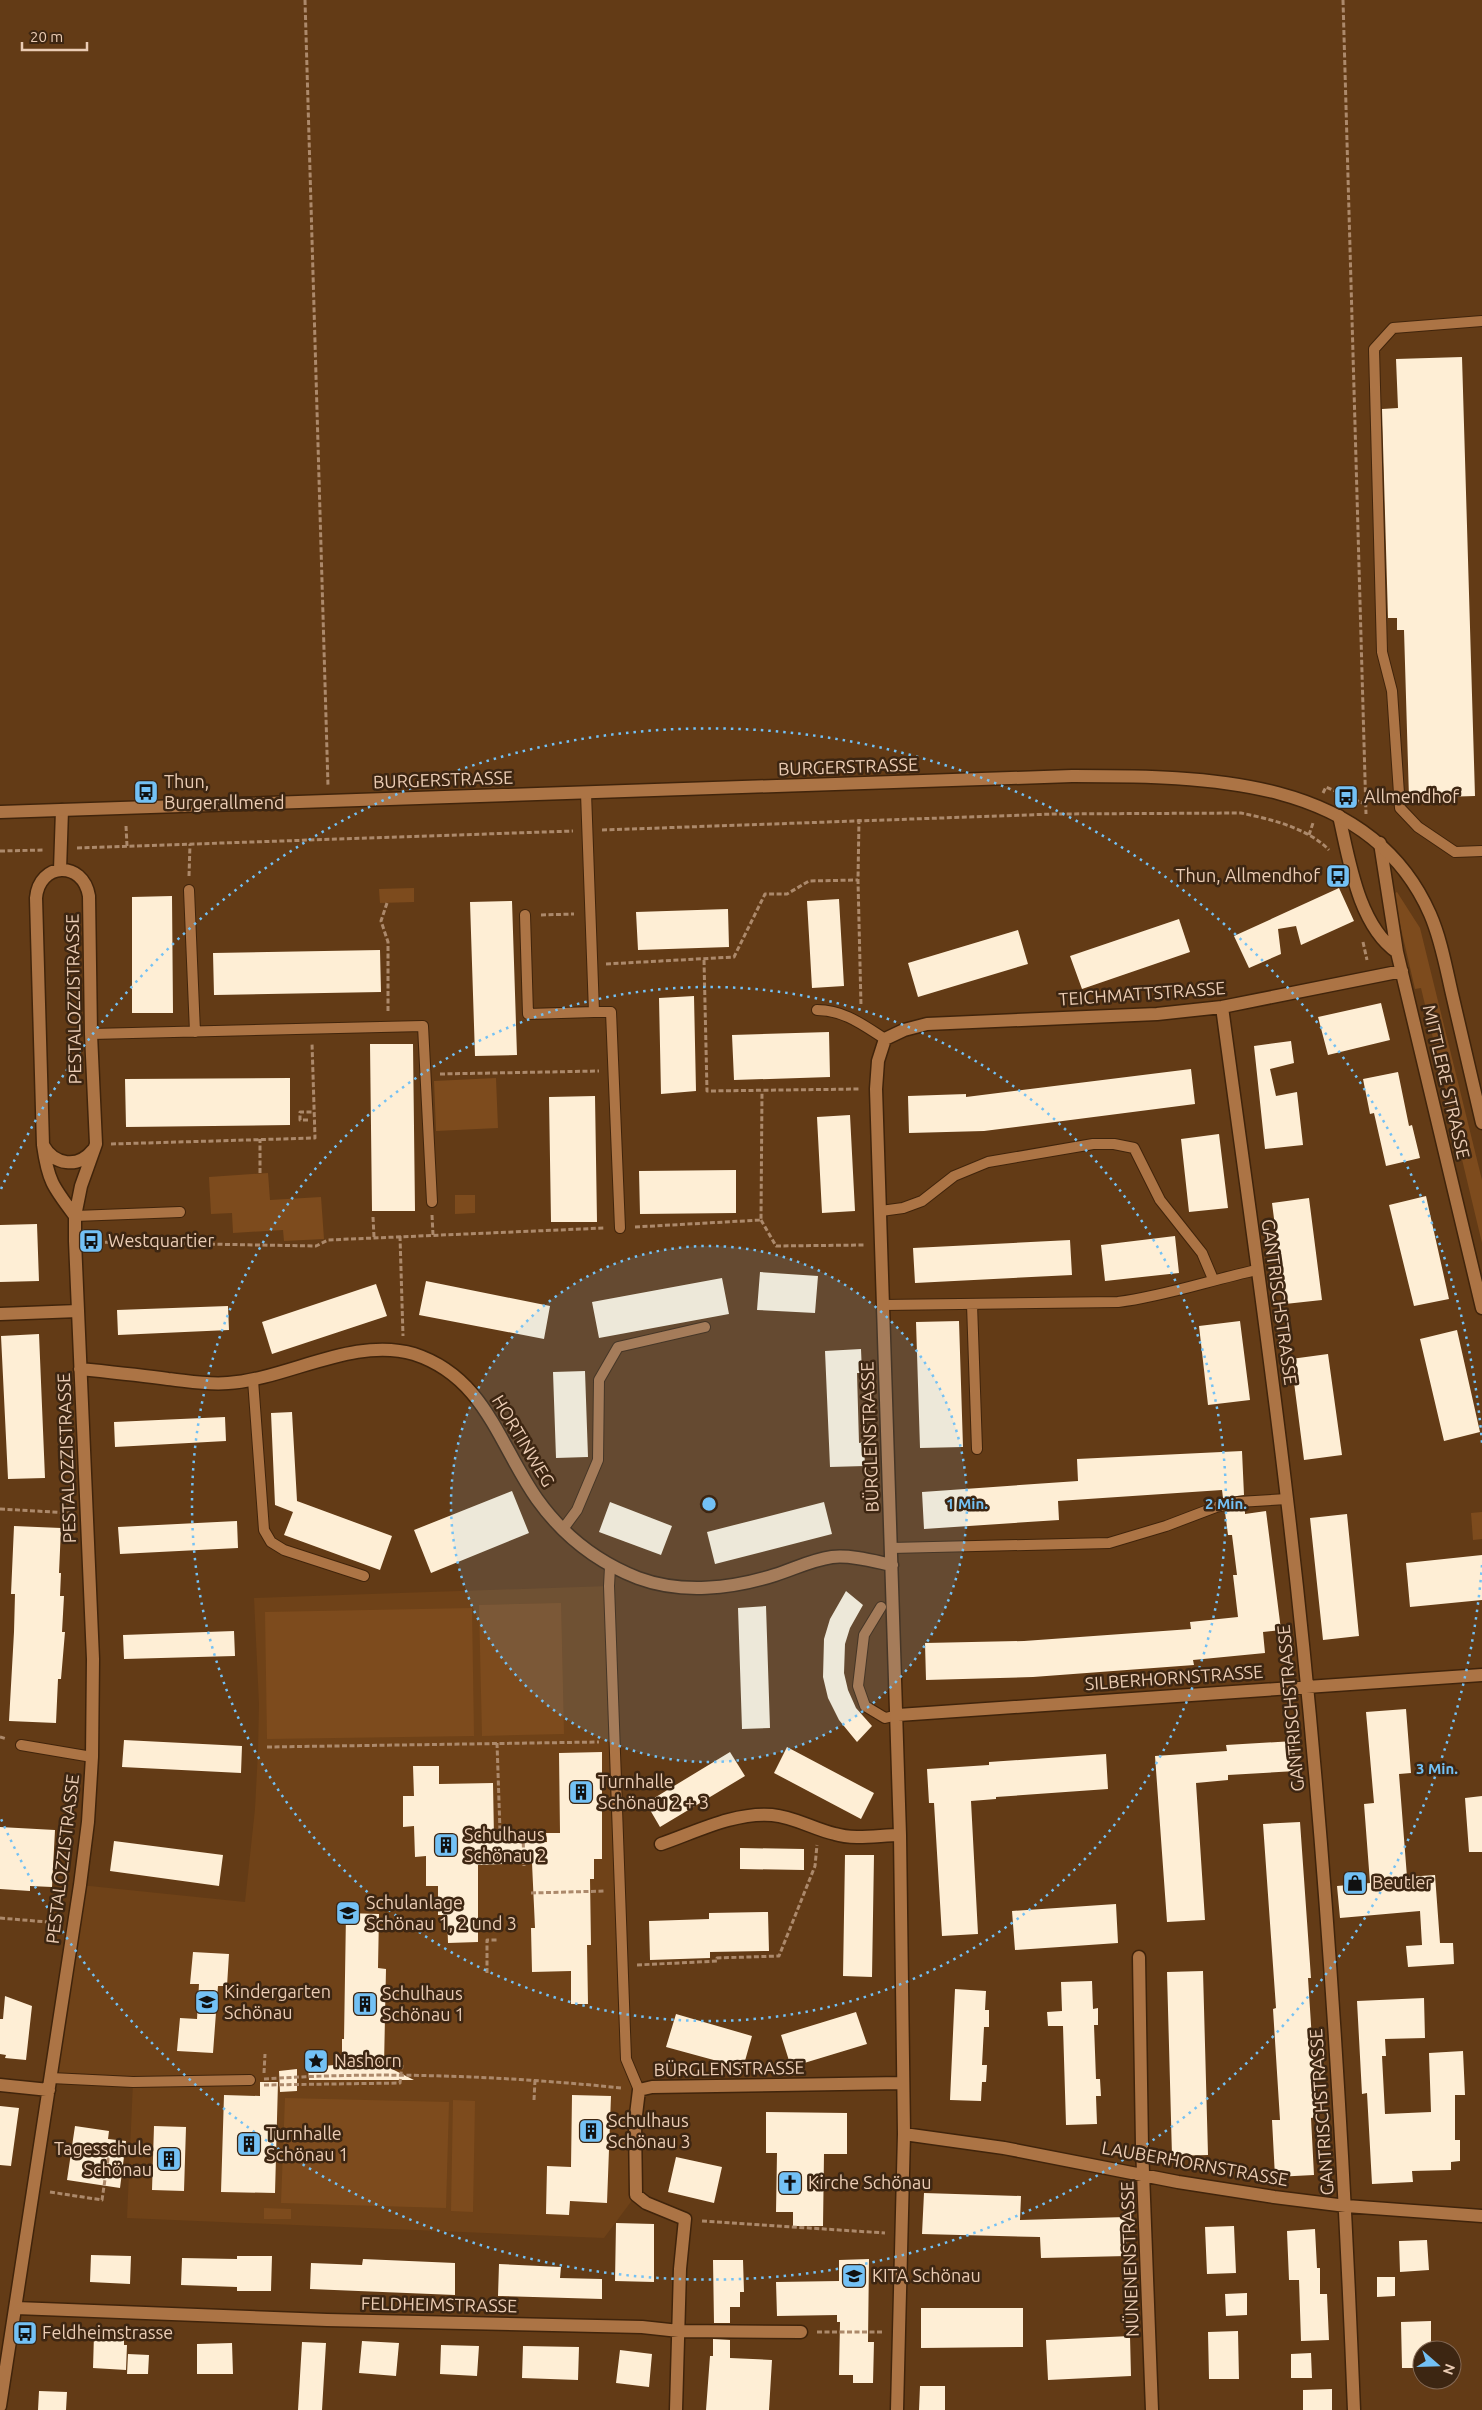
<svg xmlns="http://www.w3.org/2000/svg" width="1482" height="2410" font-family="Ubuntu,sans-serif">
	<rect width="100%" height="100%" fill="#633b16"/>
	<path fill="#6f4218" d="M609,1586L626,2058L639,2090L636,2195L604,2238L127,2218L133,2082L51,2078L80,1885L245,1902L255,1809L258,1751L259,1704L254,1598Z"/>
	<path fill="#7d4b1d" d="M414,888V902L380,903L379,889Z
		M1397,892L1420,928L1482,1180V1243L1421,988L1415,989L1393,894Z
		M496,1078L498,1128L436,1131L434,1081Z
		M268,1173L270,1200L321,1197L324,1239L284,1241L283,1230L233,1233L232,1213L211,1214L209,1177Z
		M455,1195H475V1213L455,1214Z
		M1482,1512V1539L1473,1540L1471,1513Z
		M561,1603L564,1734L482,1736L479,1605Z
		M472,1608L474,1736L267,1739L265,1612Z
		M285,2098L449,2102L446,2208L281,2203Z
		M453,2100L475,2101L473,2212L451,2211Z
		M264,2208L291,2209V2219H264Z"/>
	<path fill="#feeed5" d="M1462,357L1475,796L1409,798L1404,630H1397V618H1388L1382,409L1398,408L1396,359Z
		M1339,888L1354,921L1301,945L1296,926L1278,929L1281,954L1249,968L1234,936Z
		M172,896L173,1013H132V897Z
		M839,899L844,986L812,988L807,901Z
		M512,901L517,1055L475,1056L470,902Z
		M728,909L729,947L638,950L636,912Z
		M1179,919L1190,952L1082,989L1070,956Z
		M1018,930L1028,964L918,997L908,963Z
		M380,950L381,992L214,995L213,953Z
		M694,996L696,1091L661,1094L659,998Z
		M1381,1003L1390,1040L1328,1055L1318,1017Z
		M829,1032L830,1077L734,1080L732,1035Z
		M1291,1041L1294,1063L1270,1069L1276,1096L1297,1092L1303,1145L1265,1149L1254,1046Z
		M370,1044H413L415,1211H372Z
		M1191,1069L1195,1104L984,1131L909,1133L908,1096L966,1094V1097Z
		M1398,1072L1409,1126L1412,1125L1420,1158L1386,1166L1374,1113L1370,1114L1363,1079Z
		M290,1078V1125L126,1127L125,1079Z
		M595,1096L597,1222H551L549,1097Z
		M850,1115L855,1211L822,1213L817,1117Z
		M1219,1134L1228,1208L1189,1212L1181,1139Z
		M736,1170V1213L640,1214L639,1171Z
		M1426,1196L1449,1299L1414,1306L1389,1205Z
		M1309,1198L1322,1300L1285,1304L1272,1203Z
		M37,1224L39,1281L0,1282V1225Z
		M1175,1236L1179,1273L1105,1281L1101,1245Z
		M1070,1240L1072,1275L915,1283L913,1248Z
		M760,1272L818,1276L815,1313L757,1310Z
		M722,1278L729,1314L599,1338L592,1302Z
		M426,1281L550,1306L544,1339L419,1315Z
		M376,1284L387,1316L272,1354L262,1322Z
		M228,1306L229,1330L118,1335L117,1310Z
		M959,1321L963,1447L920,1448L916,1322Z
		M1240,1321L1250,1400L1208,1405L1199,1326Z
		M1457,1330L1480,1432L1444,1441L1420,1339Z
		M39,1334L45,1478L8,1479L1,1336Z
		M861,1349L862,1373H857L859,1443L864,1442L865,1466L830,1467L825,1351Z
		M1328,1354L1342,1455L1304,1460L1291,1359Z
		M585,1371L588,1457L556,1458L553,1372Z
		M292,1412L297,1501L392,1536L380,1570L284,1535L293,1512L275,1505L271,1413Z
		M225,1417L226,1441L115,1447L114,1422Z
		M1242,1451L1244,1495L1223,1498L1222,1490L1058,1501L1059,1520L924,1529L922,1492L1078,1481L1077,1459Z
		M512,1491L529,1533L431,1573L414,1530Z
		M610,1502L672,1526L661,1555L599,1532Z
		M824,1502L832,1534L715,1564L707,1532Z
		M1245,1508V1514L1266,1511L1281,1630L1263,1632L1265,1653L1193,1660L1194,1665L1033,1677L926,1680L925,1643L1024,1641L1191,1629L1190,1622L1238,1617L1233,1575H1237L1232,1535H1228L1225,1512Z
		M1347,1514L1359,1636L1323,1640L1310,1518Z
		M237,1521L238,1548L120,1554L118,1527Z
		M14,1526L61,1528L59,1573H61L60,1596H64L62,1632H65L61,1679H58L56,1723L9,1721L14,1632L15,1594H11Z
		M1482,1555V1600L1410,1607L1406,1563Z
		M846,1591L863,1605L850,1628L845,1644L844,1673L848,1690L856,1708L872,1726L857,1742L839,1720L828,1698L823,1677L824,1639L830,1619Z
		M766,1606L770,1728L742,1729L738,1608Z
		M234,1631L235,1656L124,1659L123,1635Z
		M1406,1709L1411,1773L1399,1774L1407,1877L1435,1875L1440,1943H1453L1454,1964L1408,1967L1406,1946L1422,1945L1420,1911L1340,1918L1337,1886L1370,1883L1364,1804L1374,1803L1366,1712Z
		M124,1740L242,1746L241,1773L122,1767Z
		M1294,1741L1296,1771L1228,1775V1780L1196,1783L1205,1920L1167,1922L1155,1756L1227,1751L1226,1745Z
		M787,1747L874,1793L861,1819L774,1773Z
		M602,1752V1859H594V1879H590L591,1945H587L588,2004H571V1971L532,1972L531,1928H535L532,1863L478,1865V1942L448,1943L447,1915H438V1886H426V1856L415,1857L414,1826L403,1827V1796H414L413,1766H439V1784L493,1783L494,1838L511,1837V1843L547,1842L546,1833H560L559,1753Z
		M730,1752L745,1776L660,1827L646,1803Z
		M1106,1754L1108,1789L996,1797V1799L971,1801L978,1934L942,1936L934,1803H929L927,1769L989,1765V1762Z
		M1482,1796V1852H1469L1465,1798Z
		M1300,1822L1311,1978H1308L1317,2117L1311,2118L1314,2175L1275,2177L1272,2120H1280L1273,2009L1276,2008L1263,1824Z
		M0,1827L55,1830L52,1887L30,1886V1891L0,1889Z
		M114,1841L223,1855L219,1886L110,1871Z
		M740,1848L804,1849V1870L740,1869Z
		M845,1855H874L872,1977L843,1976Z
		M1116,1904L1118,1943L1015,1950L1012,1911Z
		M768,1912L769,1951L710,1952V1958L650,1960L649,1921L709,1919V1913Z
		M346,1913L379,1914L378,1968L386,1969L384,2065L414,2080H309L308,2068L342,2064V2039H344Z
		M193,1952L229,1954L227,1986H218L213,2053L177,2051L180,2018L197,2019L199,1984H190Z
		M1203,1971L1208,2155L1172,2156L1167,1972Z
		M1092,1981L1093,2009L1098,2008V2025H1094L1096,2079H1100L1101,2096H1096L1097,2124L1066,2125L1063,2026H1048L1047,2012L1062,2011L1061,1982Z
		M955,1989L986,1991L985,2010H989V2027H984L982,2065H987L986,2082H982L981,2101L950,2100Z
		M5,1996L32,2006L26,2060L5,2058L6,2055L0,2054V2019H3Z
		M1424,1998L1425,2038L1385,2039L1386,2056H1382L1385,2114L1431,2112L1429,2053L1463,2051L1465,2095H1455V2140H1460V2161L1451,2162V2170L1412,2171L1413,2182L1372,2184L1367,2093L1362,2094L1357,2001Z
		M856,2012L867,2044L791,2067L781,2035Z
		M676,2014L752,2036L743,2068L666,2047Z
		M297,2069V2091L280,2092L279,2071Z
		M260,2082H278L275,2193L221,2192L224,2095L260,2096Z
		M572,2095L611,2096L607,2203L570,2201L569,2215L546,2214L547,2166L571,2167Z
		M0,2106L19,2108L11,2166L0,2165Z
		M766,2112L847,2113V2154H824L823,2226H793V2212H776L777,2153H766Z
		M75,2126L109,2131L108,2139L126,2141L120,2188L67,2180Z
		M154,2126L186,2127L184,2191L152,2190Z
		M676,2157L722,2167L714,2203L668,2192Z
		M924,2193L1021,2196L1020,2220L1126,2217L1127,2256L1041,2258L1040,2237L922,2234Z
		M616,2223L654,2224V2282L615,2281Z
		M1234,2226L1236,2273L1207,2274L1205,2227Z
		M1315,2229L1317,2268H1320V2294H1327L1329,2340L1301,2341L1299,2280H1289L1287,2231Z
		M1427,2240L1429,2270L1400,2272L1399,2241Z
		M91,2255L131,2256L130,2284L90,2282Z
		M237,2256H272L271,2291H237V2287L181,2285L182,2258L237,2259Z
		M363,2259L455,2263V2295L310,2289L311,2263L362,2265Z
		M869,2259L868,2342H874L873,2383H853V2375H839L840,2322H837V2315L777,2316L776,2282L839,2281V2260Z
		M713,2260H743L744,2292H740V2307H730V2323H714Z
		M499,2264L561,2267L560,2278L602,2279V2299L498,2296Z
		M1377,2277H1395V2296L1377,2297Z
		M1247,2293V2315L1226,2316L1225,2294Z
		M921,2308H1023V2347L921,2348Z
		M1431,2321V2350H1422V2368H1402L1401,2322Z
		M1238,2331L1239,2379H1209L1208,2332Z
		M94,2334L124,2335V2345H127L126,2370L93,2368Z
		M1130,2336L1131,2376L1048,2380L1046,2340Z
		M713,2339L730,2340V2358L772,2360L769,2410H706L710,2356H713Z
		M362,2341L399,2343L396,2376L359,2373Z
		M302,2342L326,2343L322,2410H298Z
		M232,2343L233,2374H197V2344Z
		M441,2345L479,2346L477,2376L440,2374Z
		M523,2346L579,2347L578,2380L522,2378Z
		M620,2350L652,2354L649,2387L616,2383Z
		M1311,2353L1312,2378H1291V2354Z
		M128,2354L149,2355L148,2374H127Z
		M920,2386H945V2410H919Z
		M1332,2389V2410H1303V2390Z
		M39,2391L67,2392L66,2410H38Z"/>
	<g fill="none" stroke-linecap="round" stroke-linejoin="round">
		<defs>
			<path id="lane" d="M1482,321L1393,328L1374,349L1382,652L1392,691L1400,808L1418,827L1455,852L1482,851
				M586,793L594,1012H611L620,1228
				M189,890L195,1032
				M525,915L528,1014L594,1012
				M817,1010C844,1010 863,1025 885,1039
				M91,1034L423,1026L432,1202
				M881,1211L903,1208L922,1201L954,1176L988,1162L1093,1144H1114L1134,1148L1160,1200L1202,1253L1213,1279
				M75,1216L180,1212
				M972,1304L977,1449
				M883,1305L1118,1302C1166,1296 1210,1280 1257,1270
				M253,1380L264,1530L271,1542L284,1550L364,1576
				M563,1529L577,1510L598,1460L599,1380L618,1347L705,1327
				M891,1548L1109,1543L1166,1526L1216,1507L1238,1502L1287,1499
				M610,1567L609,1586L626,2059L639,2090
				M881,1607L864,1635L858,1686L865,1706L885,1718L898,1715
				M21,1745L92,1757
				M51,2078L133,2082L250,2080"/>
			<path id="street" d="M1339,816C1349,859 1358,925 1397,952
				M1380,843L1397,952L1482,1308
				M60,870L62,810
				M1222,1007C1244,1171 1268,1335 1287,1499C1323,1801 1342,2106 1354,2410
				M43,1145C54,1165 78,1169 93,1150
				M0,1314L78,1311
				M80,1369C109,1372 139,1375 168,1379C188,1381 208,1385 228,1383C288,1379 354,1336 414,1354C485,1377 499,1445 537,1499C562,1534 597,1562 638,1578C681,1594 731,1589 775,1575C794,1569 811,1560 832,1557C851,1555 873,1561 892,1565
				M898,1715L1482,1675
				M661,1844C696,1832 734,1812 772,1815C795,1817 813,1829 835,1834C854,1840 880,1835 900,1835
				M1139,1957L1142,2146L1152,2410
				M0,2085L49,2090
				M904,2134L1004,2148L1178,2182L1274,2197L1346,2206L1482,2216
				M16,2308L327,2320L642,2327L679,2331L801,2332
				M0,2406L80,1885L88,1822L92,1757L93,1659L75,1241V1216L81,1186L96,1144L91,1034L89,896C83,860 39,862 36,898L43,1145C48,1181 53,1187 75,1216
				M676,2410L680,2269L685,2219L646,2203L636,2195L635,2123L639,2090L652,2087L902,2083
				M897,2410L904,2134L900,1835L876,1089L878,1061L885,1039L904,1030L927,1024L1157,1014L1222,1007L1402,971"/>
			<path id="secondary" d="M0,812L1072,776C1202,776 1369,775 1430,914C1441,939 1446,968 1452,994C1462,1037 1472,1080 1482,1123"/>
		</defs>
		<use href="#lane" stroke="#40240b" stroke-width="12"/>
		<use href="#street" stroke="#40240b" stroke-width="15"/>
		<use href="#secondary" stroke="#40240b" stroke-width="15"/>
		<path stroke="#ac896b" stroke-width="3" stroke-dasharray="5 2.5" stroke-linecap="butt" d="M305,0L328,786
			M1343,0L1366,814
			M1323,793L1326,787L1367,805
			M859,819L858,880L861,1006
			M126,826L127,846
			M602,830L1054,814L1241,813C1270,819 1308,828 1329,850
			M1309,835L1313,823
			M77,848L573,831
			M0,851L44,850
			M189,876L190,844
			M387,903L381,921L388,942V1013
			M541,915L574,914
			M1363,942L1367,960
			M704,960L707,1091L860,1089
			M606,964L734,957L765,894H787L809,881L858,880
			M440,1074L599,1071
			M308,1120H300V1112H313
			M111,1144L315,1138L312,1043
			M260,1173V1139
			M432,1215L433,1235
			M373,1217L374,1237
			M761,1220L776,1246L865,1245
			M635,1227L761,1220L762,1091
			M400,1236L403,1336
			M90,1242L316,1246L328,1240L604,1228
			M0,1509L71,1513
			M0,1737L7,1739
			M497,1743L500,1831H513
			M267,1747L599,1742
			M523,1835L524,1866
			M531,1893L605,1891
			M0,1918L59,1923
			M637,1965L717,1961V1958L779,1956L815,1866L817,1845
			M487,1973V1940H499
			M264,2073L265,2054
			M264,2079C383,2071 503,2076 622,2088
			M264,2085L400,2083L402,2065
			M534,2100L535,2080
			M50,2192L102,2200L108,2159L105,2158
			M702,2221L885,2233
			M817,2332H883"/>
		<use href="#lane" stroke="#ac7445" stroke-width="10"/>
		<use href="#street" stroke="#ac7445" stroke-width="12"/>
		<use href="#secondary" stroke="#ac7445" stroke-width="12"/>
	</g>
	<circle cx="709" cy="1504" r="258" fill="#73c1f5" fill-opacity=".12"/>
	<g fill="none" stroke="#73c1f5" stroke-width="2.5" stroke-dasharray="2.5 5">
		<circle cx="709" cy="1504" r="258"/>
		<circle cx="709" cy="1504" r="517"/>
		<path d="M1482 1565A775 775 0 0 1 1 1819M1 1189A775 775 0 0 1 1482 1443"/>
	</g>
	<defs>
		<symbol id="bus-square" viewBox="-11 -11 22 22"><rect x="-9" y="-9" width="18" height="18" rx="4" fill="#73c1f5" stroke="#3d2612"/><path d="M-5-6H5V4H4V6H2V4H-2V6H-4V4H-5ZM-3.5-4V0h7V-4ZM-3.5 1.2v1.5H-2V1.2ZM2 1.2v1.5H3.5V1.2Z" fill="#111"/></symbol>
		<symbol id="building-square" viewBox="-11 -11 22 22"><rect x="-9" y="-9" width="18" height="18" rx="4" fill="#73c1f5" stroke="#3d2612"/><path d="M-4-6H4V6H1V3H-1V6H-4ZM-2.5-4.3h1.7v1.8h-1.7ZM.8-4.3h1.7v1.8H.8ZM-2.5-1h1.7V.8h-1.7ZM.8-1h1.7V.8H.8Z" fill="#111"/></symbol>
		<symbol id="shop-square" viewBox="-11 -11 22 22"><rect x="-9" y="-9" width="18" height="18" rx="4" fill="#73c1f5" stroke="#3d2612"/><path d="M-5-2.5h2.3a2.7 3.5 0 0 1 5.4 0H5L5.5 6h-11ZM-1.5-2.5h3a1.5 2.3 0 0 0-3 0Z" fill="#111"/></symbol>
		<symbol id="school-square" viewBox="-11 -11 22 22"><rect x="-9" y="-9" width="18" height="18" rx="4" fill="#73c1f5" stroke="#3d2612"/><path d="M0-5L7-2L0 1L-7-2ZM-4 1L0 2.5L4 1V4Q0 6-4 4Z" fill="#111"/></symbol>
		<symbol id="sight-square" viewBox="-11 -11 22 22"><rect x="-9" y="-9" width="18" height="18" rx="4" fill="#73c1f5" stroke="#3d2612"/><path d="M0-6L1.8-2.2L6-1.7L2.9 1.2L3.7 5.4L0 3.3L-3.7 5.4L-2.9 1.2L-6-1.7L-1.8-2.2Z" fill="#111"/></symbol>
		<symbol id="church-square" viewBox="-11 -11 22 22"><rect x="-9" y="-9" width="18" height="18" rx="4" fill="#73c1f5" stroke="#3d2612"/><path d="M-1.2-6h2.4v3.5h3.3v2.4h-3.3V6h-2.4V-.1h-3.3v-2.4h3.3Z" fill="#111"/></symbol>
	</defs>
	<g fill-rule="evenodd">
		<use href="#bus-square" x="132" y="778" width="28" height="28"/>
		<use href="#bus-square" x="1332" y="783" width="28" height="28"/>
		<use href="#bus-square" x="1324" y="862" width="28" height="28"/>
		<use href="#bus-square" x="77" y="1227" width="28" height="28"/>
		<use href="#building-square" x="567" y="1778" width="28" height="28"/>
		<use href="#building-square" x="432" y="1831" width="28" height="28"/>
		<use href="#shop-square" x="1341" y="1869" width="28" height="28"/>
		<use href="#school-square" x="334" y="1899" width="28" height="28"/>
		<use href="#school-square" x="193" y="1988" width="28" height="28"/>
		<use href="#building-square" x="351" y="1990" width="28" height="28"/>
		<use href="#sight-square" x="302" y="2047" width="28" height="28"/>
		<use href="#building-square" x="577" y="2117" width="28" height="28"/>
		<use href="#building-square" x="235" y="2130" width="28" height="28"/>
		<use href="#building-square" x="155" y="2145" width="28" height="28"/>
		<use href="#church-square" x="776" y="2169" width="28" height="28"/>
		<use href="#school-square" x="840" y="2262" width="28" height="28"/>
		<use href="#bus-square" x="11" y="2319" width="28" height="28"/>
	</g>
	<g text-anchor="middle" stroke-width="5" stroke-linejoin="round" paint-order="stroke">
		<g font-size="18" fill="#ebccb4" stroke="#3d2612">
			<text transform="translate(848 767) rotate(-2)" y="6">BURGERSTRASSE</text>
			<text transform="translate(443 780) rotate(-2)" y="6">BURGERSTRASSE</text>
			<text transform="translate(1142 994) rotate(-4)" y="6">TEICHMATTSTRASSE</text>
			<text transform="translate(74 999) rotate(-91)" y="6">PESTALOZZISTRASSE</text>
			<text transform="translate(1446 1082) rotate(77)" y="6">MITTLERE STRASSE</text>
			<text transform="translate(1279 1302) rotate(82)" y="6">GANTRISCHSTRASSE</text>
			<text transform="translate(870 1437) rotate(-92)" y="6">BÜRGLENSTRASSE</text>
			<text transform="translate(523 1441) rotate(59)" y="6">HORTINWEG</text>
			<text transform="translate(67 1458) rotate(-92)" y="6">PESTALOZZISTRASSE</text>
			<text transform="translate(1174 1678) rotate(-4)" y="6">SILBERHORNSTRASSE</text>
			<text transform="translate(1291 1708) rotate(-95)" y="6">GANTRISCHSTRASSE</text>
			<text transform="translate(63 1859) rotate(-83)" y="6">PESTALOZZISTRASSE</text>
			<text transform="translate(729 2069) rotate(-1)" y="6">BÜRGLENSTRASSE</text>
			<text transform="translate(1322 2112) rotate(-94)" y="6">GANTRISCHSTRASSE</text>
			<text transform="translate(1195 2164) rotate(10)" y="6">LAUBERHORNSTRASSE</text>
			<text transform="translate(1130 2259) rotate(-92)" y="6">NÜNENENSTRASSE</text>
			<text transform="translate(439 2305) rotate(1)" y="6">FELDHEIMSTRASSE</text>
		</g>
		<g font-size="18" fill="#ebccb4" stroke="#3d2612" text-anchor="start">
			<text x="164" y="788">Thun,<tspan x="164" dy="21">Burgerallmend</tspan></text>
			<text x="1364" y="803">Allmendhof</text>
			<text x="1320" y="882" text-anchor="end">Thun, Allmendhof</text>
			<text x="108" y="1247">Westquartier</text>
			<text x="598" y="1788">Turnhalle<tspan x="598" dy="21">Schönau 2 + 3</tspan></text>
			<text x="464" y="1841">Schulhaus<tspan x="464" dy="21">Schönau 2</tspan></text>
			<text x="1372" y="1889">Beutler</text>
			<text x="366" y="1909">Schulanlage<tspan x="366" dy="21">Schönau 1, 2 und 3</tspan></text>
			<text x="224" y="1998">Kindergarten<tspan x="224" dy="21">Schönau</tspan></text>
			<text x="382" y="2000">Schulhaus<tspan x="382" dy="21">Schönau 1</tspan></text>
			<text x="334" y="2067">Nashorn</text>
			<text x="608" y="2127">Schulhaus<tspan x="608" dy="21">Schönau 3</tspan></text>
			<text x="266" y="2140">Turnhalle<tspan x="266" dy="21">Schönau 1</tspan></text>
			<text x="152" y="2155" text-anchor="end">Tagesschule<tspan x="152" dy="21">Schönau</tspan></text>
			<text x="808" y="2189">Kirche Schönau</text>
			<text x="872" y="2282">KITA Schönau</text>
			<text x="42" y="2339">Feldheimstrasse</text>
		</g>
	</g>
	<circle cx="709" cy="1504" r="8" fill="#73c1f5" stroke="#3d2612" stroke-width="2.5"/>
	<g font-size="15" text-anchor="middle" font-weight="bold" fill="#73c1f5" stroke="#3d2612" stroke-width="5" stroke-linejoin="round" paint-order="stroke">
		<text x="967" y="1509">1 Min.</text>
		<text x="1226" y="1509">2 Min.</text>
		<text x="1437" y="1774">3 Min.</text>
	</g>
	<g transform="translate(1437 2365) rotate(110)"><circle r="24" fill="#3d2612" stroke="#836853"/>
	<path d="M0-4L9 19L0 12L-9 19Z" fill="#73c1f5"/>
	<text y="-8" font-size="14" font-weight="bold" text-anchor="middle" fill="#ebccb4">N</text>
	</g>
	<path d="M22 42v8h65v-8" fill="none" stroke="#ebccb4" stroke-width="2.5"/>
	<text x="30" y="42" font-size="15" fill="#ebccb4" stroke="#3d2612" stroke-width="4" paint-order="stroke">20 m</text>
</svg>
